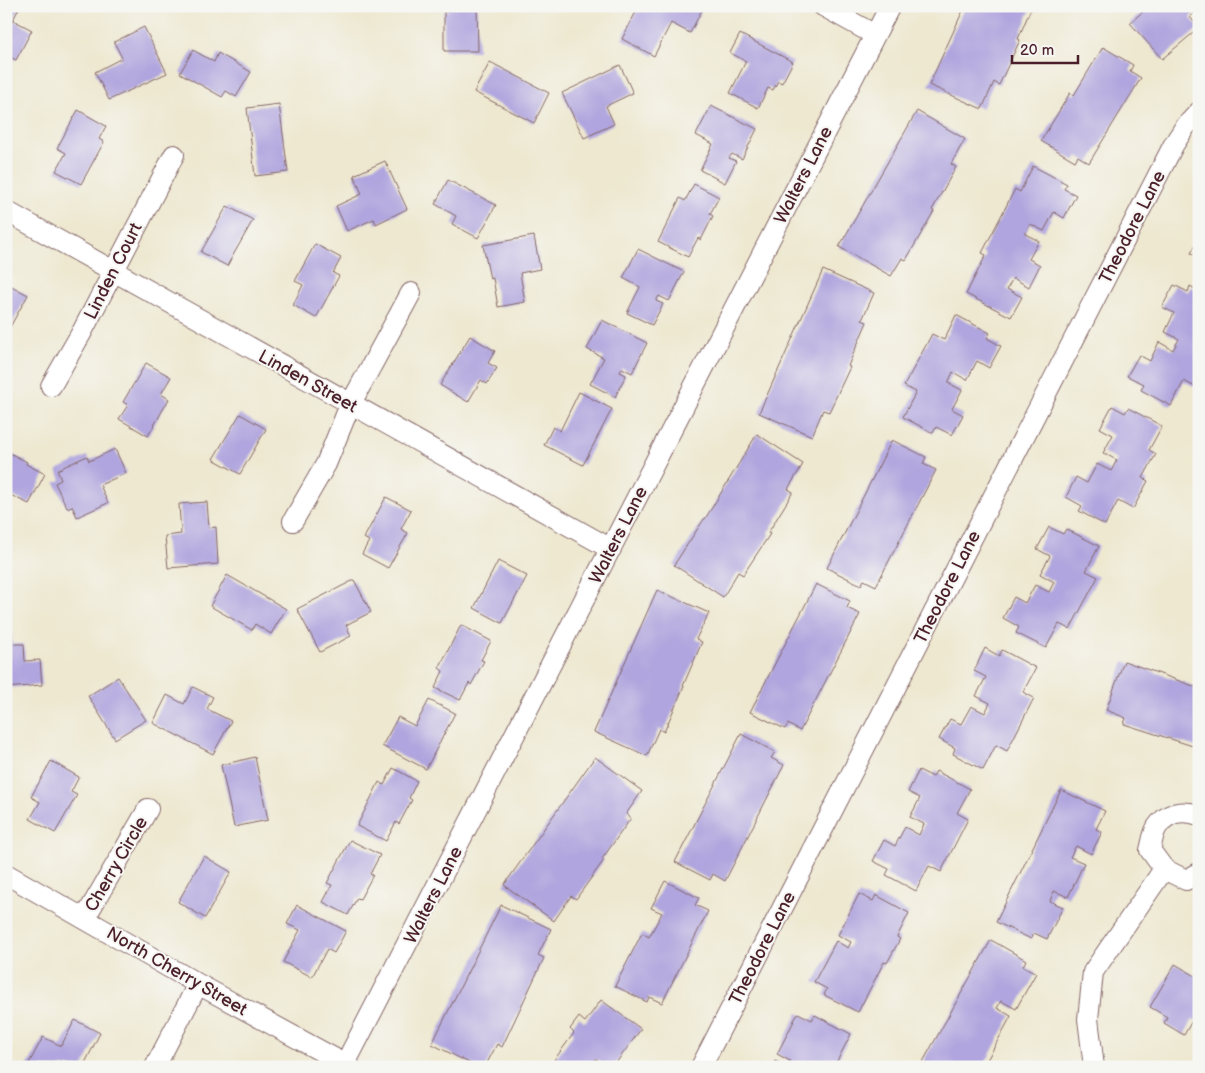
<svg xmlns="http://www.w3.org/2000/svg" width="1205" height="1073" font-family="'Balsamiq Sans',sans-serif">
	<rect width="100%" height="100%" fill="#f6f6f2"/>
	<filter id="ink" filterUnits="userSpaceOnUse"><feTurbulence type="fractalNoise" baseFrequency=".02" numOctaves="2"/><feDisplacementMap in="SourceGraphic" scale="10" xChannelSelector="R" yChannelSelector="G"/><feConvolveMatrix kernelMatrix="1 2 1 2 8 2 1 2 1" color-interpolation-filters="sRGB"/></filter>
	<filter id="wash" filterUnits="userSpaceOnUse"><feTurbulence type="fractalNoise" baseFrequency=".0096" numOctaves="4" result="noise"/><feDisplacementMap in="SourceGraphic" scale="20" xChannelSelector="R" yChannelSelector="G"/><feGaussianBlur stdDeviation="1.12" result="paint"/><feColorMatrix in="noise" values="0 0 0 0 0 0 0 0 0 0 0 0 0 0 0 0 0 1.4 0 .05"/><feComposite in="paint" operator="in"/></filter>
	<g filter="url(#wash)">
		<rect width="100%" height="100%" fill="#eee8d0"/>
		<g id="blocks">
			<path fill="#b0a5de" d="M6,6H20L13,20L32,30L16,60L6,55Z
				M447,6H477L478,51H444V11H448Z
				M639,6H696L702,10L690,33L671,23L654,56L622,39Z
				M965,6H1032L1018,39L1020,40L999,85L994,82L982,109L929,85Z
				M1149,6H1199V9L1190,17L1199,28L1162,59L1130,23Z
				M144,27L167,73L109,100L95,72L122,58L114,42Z
				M740,34L793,62L782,83L778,81L773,90L768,88L758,108L730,93L746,61L730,53Z
				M1103,47L1133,65L1130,71L1141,78L1089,163L1078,156L1075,161L1041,141L1070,93L1074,95Z
				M193,50L214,62L218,53L251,72L236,97L226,91L222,97L180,73Z
				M490,62L549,93L534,123L474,92Z
				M620,65L633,93L606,106L614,124L584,138L562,93Z
				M279,104L288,172L255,176L247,108Z
				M711,106L757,129L742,159L732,154L729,158L736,161L725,183L700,170L713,144L696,135Z
				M78,110L106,126L99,139L104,142L81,184L56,171L66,153L57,148Z
				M917,111L965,139L951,164L956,167L932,210L934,211L906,260L902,258L891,276L839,247Z
				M385,161L407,209L376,224L374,219L347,231L336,206L362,194L354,175Z
				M1033,166L1067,184L1064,189L1076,195L1064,218L1054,212L1044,231L1030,224L1025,234L1039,241L1029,259L1040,265L1029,287L1013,278L1007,289L1022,297L1011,317L966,294L986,255L982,253L1015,189L1020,192Z
				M448,180L496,205L478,238L452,224L456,216L435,204Z
				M694,184L719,197L710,214L713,216L701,240L698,238L688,257L658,242L680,198L685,201Z
				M227,206L253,220L227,266L201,252Z
				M534,236L540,269L520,273L525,302L498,307L493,278L490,279L483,245Z
				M1199,239V257L1191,253Z
				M315,244L341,258L333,273L339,276L316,318L293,305L303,285L295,281Z
				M638,249L684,272L669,301L659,296L656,301L663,304L652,325L627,313L640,287L623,278Z
				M823,270L874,293L862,320L867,322L848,366L850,367L829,412L823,410L812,436L759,413Z
				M6,283L28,295L6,334Z
				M1174,285L1188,292L1190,286L1199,291V380L1195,387L1184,381L1171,406L1141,390L1144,384L1127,376L1139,355L1150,361L1159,342L1173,350L1179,339L1165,332L1174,313L1162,307Z
				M956,315L990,333L987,338L1001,346L989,368L977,361L967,380L953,372L948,383L962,390L952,409L963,415L952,435L936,427L933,433L903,417L916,392L904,386L932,334L944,340Z
				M602,320L647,343L632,373L622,368L620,372L626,375L615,397L590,384L604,358L587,349Z
				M470,336L495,351L488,363L497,368L487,384L481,380L468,402L440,385Z
				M146,363L171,377L161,394L169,399L148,436L119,419L128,405L123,402Z
				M579,392L612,409L583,465L544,445L553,427L560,431Z
				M1112,406L1125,413L1128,408L1162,426L1149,450L1156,454L1143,478L1148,481L1133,509L1118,501L1105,525L1079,511L1082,506L1066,497L1076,477L1087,483L1097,464L1111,471L1117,460L1103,453L1113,435L1100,428Z
				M240,414L266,429L240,474L213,459Z
				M757,434L803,464L788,489L793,492L768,533L770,534L743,575L738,572L723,597L674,565L704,519H705Z
				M892,440L926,457L923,464L936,470L876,586L864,580L861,585L827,568Z
				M115,449L126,473L100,485L108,503L77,517L72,506L67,508L55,483L61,480L57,470L87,456L89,461Z
				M6,451L27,462L26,464L45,474L29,504L6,493Z
				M386,497L411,510L401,529L408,533L388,568L362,554L369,541L364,538Z
				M207,502L209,528L216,527L218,564L168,568L165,536L181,534L179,504Z
				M1049,527L1063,534L1066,529L1099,546L1086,571L1098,577L1070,629L1059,624L1046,648L1016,633L1019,627L1003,618L1014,597L1025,603L1035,585L1049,592L1054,582L1040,574L1050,556L1037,549Z
				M498,561L527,576L502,623L474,608Z
				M227,575L286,609L271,634L255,624L252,630L210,606Z
				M354,580L371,612L346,625L351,636L320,652L297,609Z
				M816,584L850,601L847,608L860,614L800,731L788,724L785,729L750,712Z
				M657,590L709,613L696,639L702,642L683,686H684L664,732L659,729L647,756L594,732Z
				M461,625L491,641L481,660L484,661L471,685L469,683L460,700L435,688L443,671L439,668Z
				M6,626H11L12,644H24L25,661L40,660L42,685L6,688Z
				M985,648L999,656L1002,650L1036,668L1023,692L1034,698L1007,751L996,745L983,770L953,754L955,748L939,739L950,719L961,724L971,706L985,713L990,703L976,696L986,677L974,671Z
				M1124,661L1199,688V748L1124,724L1126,718L1106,710Z
				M118,677L146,720L115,739L88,696Z
				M193,687L213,697L207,709L231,721L213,754L153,723L167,695L184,704Z
				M429,700L455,713L426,769L382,746L398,717L415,726Z
				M741,734L775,752L771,758L784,765L725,881L713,874L710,880L675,862Z
				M255,757L268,820L234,827L221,765Z
				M595,757L642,791L626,814L631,818L602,859L604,860L576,899L571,896L554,921L504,885Z
				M51,761L79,777L71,792L77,795L55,833L30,819L40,802L31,797Z
				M393,768L417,781L409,798L412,800L399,824L396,822L386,841L357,826L379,782L384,785Z
				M919,770L933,777L936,771L970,789L957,813L968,819L941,872L929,866L916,891L886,875L889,869L873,861L884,840L895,846L905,827L919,835L924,824L910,817L920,798L908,792Z
				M1061,790L1105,811L1096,829L1102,832L1091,854L1076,846L1070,857L1084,863L1068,897L1054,891L1050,901L1063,907L1047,939L1034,933L1031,939L996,922Z
				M350,840L380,855L370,874L373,875L360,899L357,898L348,915L323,902L332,885L327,883Z
				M204,856L231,872L205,918L178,902Z
				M665,881L699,898L695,905L708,911L662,1003L649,997L647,1002L615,986L642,933L649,937L662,913L651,908Z
				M859,894L873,901L876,895L909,913L897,937L900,939L887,963L884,962L858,1012L824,995L827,989L814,982L836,941L848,948L851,942L838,935Z
				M297,905L346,931L334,953L327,949L312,977L283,962L300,930L287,924Z
				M501,905L551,929L538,955L544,958L502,1047L497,1044L485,1067H477L432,1044Z
				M991,940L1026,960L1023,966L1036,973L1016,1009L1001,1001L997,1008L1011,1016L991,1053L983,1067H920Z
				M1175,964L1199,978V1022L1193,1019L1184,1035L1164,1023L1167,1017L1150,1007Z
				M601,1000L641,1029L613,1067H607L596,1059L590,1067H549L574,1033L570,1029L579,1017L585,1022Z
				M798,1013L812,1020L815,1015L851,1034L834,1067H787L790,1061L777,1054Z
				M75,1020L100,1033L83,1067H27L43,1037L61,1046Z
				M775,1061L786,1067H771Z"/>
		</g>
	</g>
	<g filter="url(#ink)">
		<use href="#blocks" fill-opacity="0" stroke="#836565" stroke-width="1"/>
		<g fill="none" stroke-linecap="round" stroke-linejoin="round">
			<defs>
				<path id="street" d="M823,6L875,35
					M6,211L611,549
					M51,386L82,332L174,155
					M293,521L326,464L350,405L411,293
					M1199,815C1182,810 1168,811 1157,827C1153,833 1152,843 1150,850L1164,869L1186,880L1199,873
					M6,874L198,984L350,1067
					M85,918L148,809
					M345,1064L890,6
					M155,1067L198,984
					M701,1067L1174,144L1185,127L1199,112
					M1094,1067L1088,1019L1093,972L1164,869"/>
			</defs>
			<use href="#street" stroke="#836565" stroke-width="22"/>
			<use href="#street" stroke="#fff" stroke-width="20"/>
		</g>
	</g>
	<g text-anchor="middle" stroke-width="4" stroke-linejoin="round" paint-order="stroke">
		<g font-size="18" fill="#4a1f2b" stroke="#f6f6f2">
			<text transform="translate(803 175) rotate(-63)" y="6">Walters Lane</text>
			<text transform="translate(1132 227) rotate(-63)" y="6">Theodore Lane</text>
			<text transform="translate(113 271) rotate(-63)" y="6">Linden Court</text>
			<text transform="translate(308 381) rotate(29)" y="6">Linden Street</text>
			<text transform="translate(618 535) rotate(-63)" y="6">Walters Lane</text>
			<text transform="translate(947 587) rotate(-63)" y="6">Theodore Lane</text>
			<text transform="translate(116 864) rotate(-60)" y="6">Cherry Circle</text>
			<text transform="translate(433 895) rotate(-63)" y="6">Walters Lane</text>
			<text transform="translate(762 948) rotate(-63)" y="6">Theodore Lane</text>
			<text transform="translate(177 971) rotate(30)" y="6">North Cherry Street</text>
		</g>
	</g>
	<rect width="1205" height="1073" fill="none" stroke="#f6f6f2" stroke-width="25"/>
	<path d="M1012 55v8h66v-8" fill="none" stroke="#4a1f2b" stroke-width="2.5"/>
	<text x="1020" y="55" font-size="15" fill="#4a1f2b" stroke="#f6f6f2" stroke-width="4" paint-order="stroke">20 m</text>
</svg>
